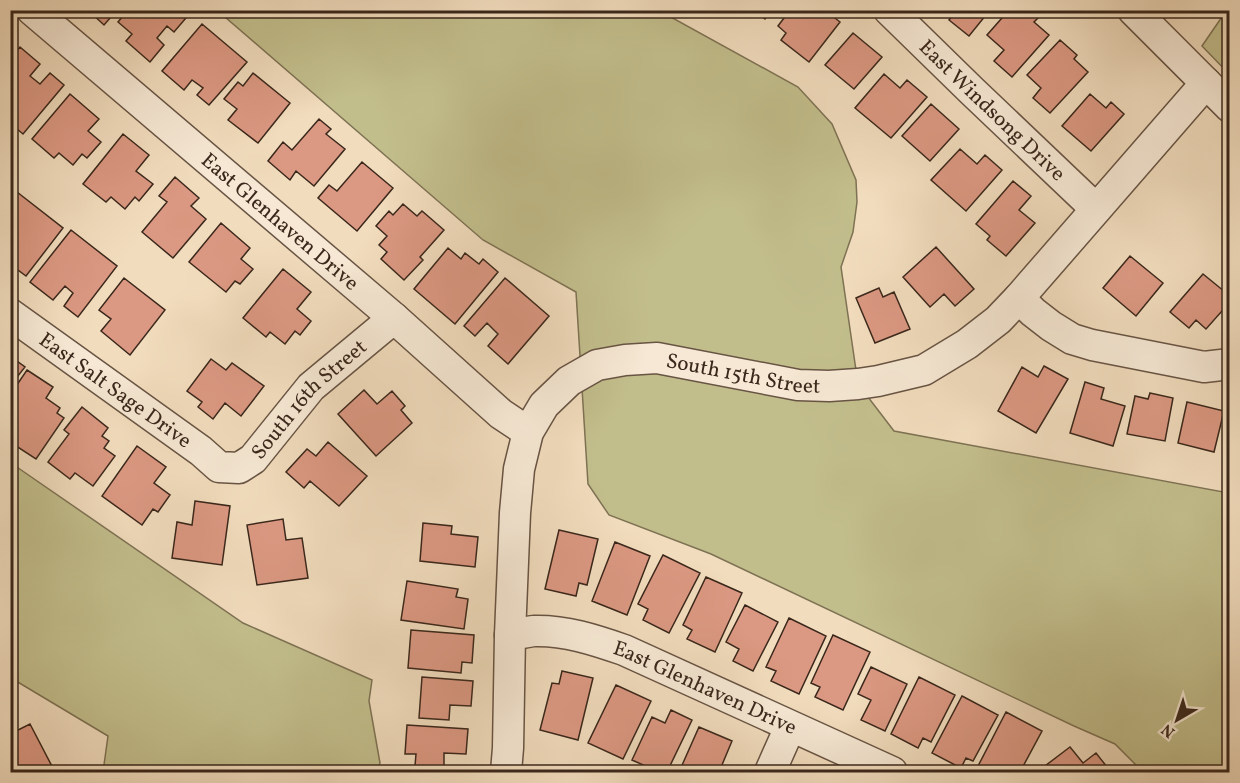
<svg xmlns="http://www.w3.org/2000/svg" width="1240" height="783" font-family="Vollkorn,serif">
	<rect width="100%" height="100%" fill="#f1dcbd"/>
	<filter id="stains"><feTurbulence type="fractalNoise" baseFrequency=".00333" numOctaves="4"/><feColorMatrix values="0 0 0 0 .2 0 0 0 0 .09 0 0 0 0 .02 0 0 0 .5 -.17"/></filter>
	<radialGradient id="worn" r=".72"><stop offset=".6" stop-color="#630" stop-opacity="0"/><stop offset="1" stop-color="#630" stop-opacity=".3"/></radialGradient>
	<path fill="#c2be8c" stroke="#7e7254" stroke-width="1.5" d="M218,11H660L798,87L832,124L856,180L857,202L853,232L841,267L858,384L894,431L1229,493V772H1143L1115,744L1074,726L711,554L609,515L588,484L576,292L483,240Z
		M1226,11H1229V74L1202,46Z
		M11,463L243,623L372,680L369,701L380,763L377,772H103L108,736L11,678Z"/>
	<path fill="#db9882" stroke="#3a271b" stroke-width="1.5" d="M117,10L104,25L89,11V10Z
		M128,10H189L191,12L174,32L167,26L157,38L164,45L150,62L126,41L132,34L118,22Z
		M753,10H771L765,19Z
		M790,10H825L840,22L809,62L781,40L786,33L778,26Z
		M957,10H990L969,36L949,20Z
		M1009,10H1029L1038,18L1034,22L1049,35L1012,77L994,61L1004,50L987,35Z
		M202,24L247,62L209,105L197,95L203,88L192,80L184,90L162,71Z
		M853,33L882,57L854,89L825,65Z
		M1060,40L1077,55L1074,59L1088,72L1050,113L1033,98L1041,88L1027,75Z
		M20,47L40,64L30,76L40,84L50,73L64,85L23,134L10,123V58Z
		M253,73L290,103L258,143L228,120L237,109L224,99L238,82L243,86Z
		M884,74L900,88L907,80L927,97L891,138L855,108Z
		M70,94L99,119L88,131L101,142L87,158L82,154L73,165L59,153L54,158L32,139Z
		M1090,94L1106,108L1111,102L1124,114L1091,151L1062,126Z
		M931,104L959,129L930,161L902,136Z
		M319,119L331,129L326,134L345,149L314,186L296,171L290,180L268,161L283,142L292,150Z
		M123,134L149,155L136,171L153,184L139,201L135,197L125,209L111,197L106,202L83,184Z
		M960,149L977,164L985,155L1002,170L966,211L931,180Z
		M362,162L393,188L357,231L318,198L329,185L337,191Z
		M175,177L199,198L191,206L206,219L173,258L142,232L167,202L159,196Z
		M1013,181L1031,196L1019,210L1035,223L1006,256L987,240L990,236L976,224Z
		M17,192L63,228L26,276L10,264V200Z
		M403,204L417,216L422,211L444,230L420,257L423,260L404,280L381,259L387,252L379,245L387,236L376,226L389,211L393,215Z
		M221,223L250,248L241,259L253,269L240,284L235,281L226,292L189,262Z
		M71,230L117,266L78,317L64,306L73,293L65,286L53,300L30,282Z
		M936,247L974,289L955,306L944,294L930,307L903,277Z
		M448,248L461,259L465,253L479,264L483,259L498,272L455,324L414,289Z
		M1130,256L1163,283L1136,316L1103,288Z
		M283,269L311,292L297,309L311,321L300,335L295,331L285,344L270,332L266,337L243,318Z
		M1203,274L1230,296V302L1206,329L1196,320L1189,328L1170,312Z
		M124,278L165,310L130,355L101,331L111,319L99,310Z
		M505,278L549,316L508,364L488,346L498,334L487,323L475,336L464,326Z
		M879,288L883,297L894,292L910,329L875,343L856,298Z
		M10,356L25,367L10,386Z
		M211,359L226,370L232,363L264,386L241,416L225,403L213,419L198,407L202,402L187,391Z
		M1044,366L1068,379L1036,433L998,411L1022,367L1038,377Z
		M27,370L53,387L46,398L60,408L57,413L64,418L36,459L10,442V395Z
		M1085,382L1104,388L1101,399L1125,406L1113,446L1070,433Z
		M364,390L377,404L392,391L405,406L401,410L412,423L376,456L338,414Z
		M1150,393L1173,398L1165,441L1127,434L1135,396L1148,399Z
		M1187,402L1224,411L1214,452L1178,443Z
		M82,407L108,428L102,436L109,441L104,448L115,456L93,486L75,473L70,479L48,462L69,434L64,430Z
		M328,442L367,476L339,506L310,481L304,488L286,472L307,449L316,456Z
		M137,446L166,467L154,483L170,495L158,512L153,509L142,525L102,496Z
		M195,501L230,506L222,565L172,558L177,522L192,525Z
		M283,519L286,540L302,538L308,578L257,585L247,525Z
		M423,523L452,526L451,534L478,537L475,567L420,561Z
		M559,530L598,539L587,585L579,583L576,596L545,589Z
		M615,542L650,556L627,615L592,601Z
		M663,555L700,573L669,633L643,620L648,609L638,604Z
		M706,577L742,593L715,652L687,639L692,630L683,625Z
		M407,581L458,589L456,597L468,599L464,629L401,620Z
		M745,605L778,622L753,671L733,661L739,649L726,642Z
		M789,618L826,636L799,694L771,681L776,671L766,667Z
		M411,630L474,635L472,663L462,662L461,673L408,668Z
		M833,635L870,652L843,710L815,697L820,687L811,683Z
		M871,667L907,684L885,731L861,720L871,700L858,694Z
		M562,671L593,678L578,740L540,730L552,683L559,684Z
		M422,677L473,681L471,706L450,705L449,720L419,718Z
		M919,677L955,695L931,742L923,738L918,748L891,734Z
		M616,685L651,701L623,759L588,743Z
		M962,696L998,715L973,761L966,758L961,768L932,753Z
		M671,710L692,720L667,772H659L632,760L652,717L665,723Z
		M1006,712L1042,731L1020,772H986L977,768Z
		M30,724L55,772H10V734Z
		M407,725L468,729L466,754L444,753V768L415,766L416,754H405Z
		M699,727L732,741L719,772H679Z
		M1070,747L1083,763L1096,753L1111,772H1037Z"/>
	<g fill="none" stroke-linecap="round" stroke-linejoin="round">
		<defs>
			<g id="minor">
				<path id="s1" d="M32,10L394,318L501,414L528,432"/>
				<path id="s2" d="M889,10L972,91L1096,209"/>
				<path d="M1133,10L1230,107"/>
				<path d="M1019,298L1033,312L1051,326L1072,339L1092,345L1204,367L1230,364"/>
				<path id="s3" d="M10,314L201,451L219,467L239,468L253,459L311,387L394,318"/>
				<path id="s4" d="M510,635C518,634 526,632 534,631C565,630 595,640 624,650L892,772"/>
				<path id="s5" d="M506,772L508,748L510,635L515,513L519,469L528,432L544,405L569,381L597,365L625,360L657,358L798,385L829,386L858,384L878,381L924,370L967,344L998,320L1019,298L1206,83"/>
				<path d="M770,772L790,727"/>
			</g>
		</defs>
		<use href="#minor" stroke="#685444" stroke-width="33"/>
		<use href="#minor" stroke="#f6e8d4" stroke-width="30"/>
	</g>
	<g text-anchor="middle" stroke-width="5" stroke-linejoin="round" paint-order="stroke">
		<g font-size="21" fill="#3a271b" stroke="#f6e8d4">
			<text dy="7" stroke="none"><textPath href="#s2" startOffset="144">East Windsong Drive</textPath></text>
			<text dy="7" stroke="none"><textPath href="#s1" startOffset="326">East Glenhaven Drive</textPath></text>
			<text dy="7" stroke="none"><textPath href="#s5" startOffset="588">South 15th Street</textPath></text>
			<text dy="7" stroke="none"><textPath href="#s3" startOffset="130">East Salt Sage Drive</textPath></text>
			<text dy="7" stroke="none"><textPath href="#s3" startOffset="378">South 16th Street</textPath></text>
			<text dy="7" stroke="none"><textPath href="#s4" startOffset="206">East Glenhaven Drive</textPath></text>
		</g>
	</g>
	<rect width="1240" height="783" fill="none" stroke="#f1dcbd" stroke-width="36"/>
	<rect x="12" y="12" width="1216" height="759" fill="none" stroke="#3a271b" stroke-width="3"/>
	<rect x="18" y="18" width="1204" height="747" fill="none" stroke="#3a271b" stroke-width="1.5"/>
	<g transform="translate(1177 720) rotate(219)" stroke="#f6e8d4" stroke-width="4.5" paint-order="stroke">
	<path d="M0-4.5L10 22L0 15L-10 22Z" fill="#3a271b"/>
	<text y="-9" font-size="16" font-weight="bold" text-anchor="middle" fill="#3a271b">N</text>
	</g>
	<rect width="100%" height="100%" filter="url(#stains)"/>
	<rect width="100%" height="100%" fill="url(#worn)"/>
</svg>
